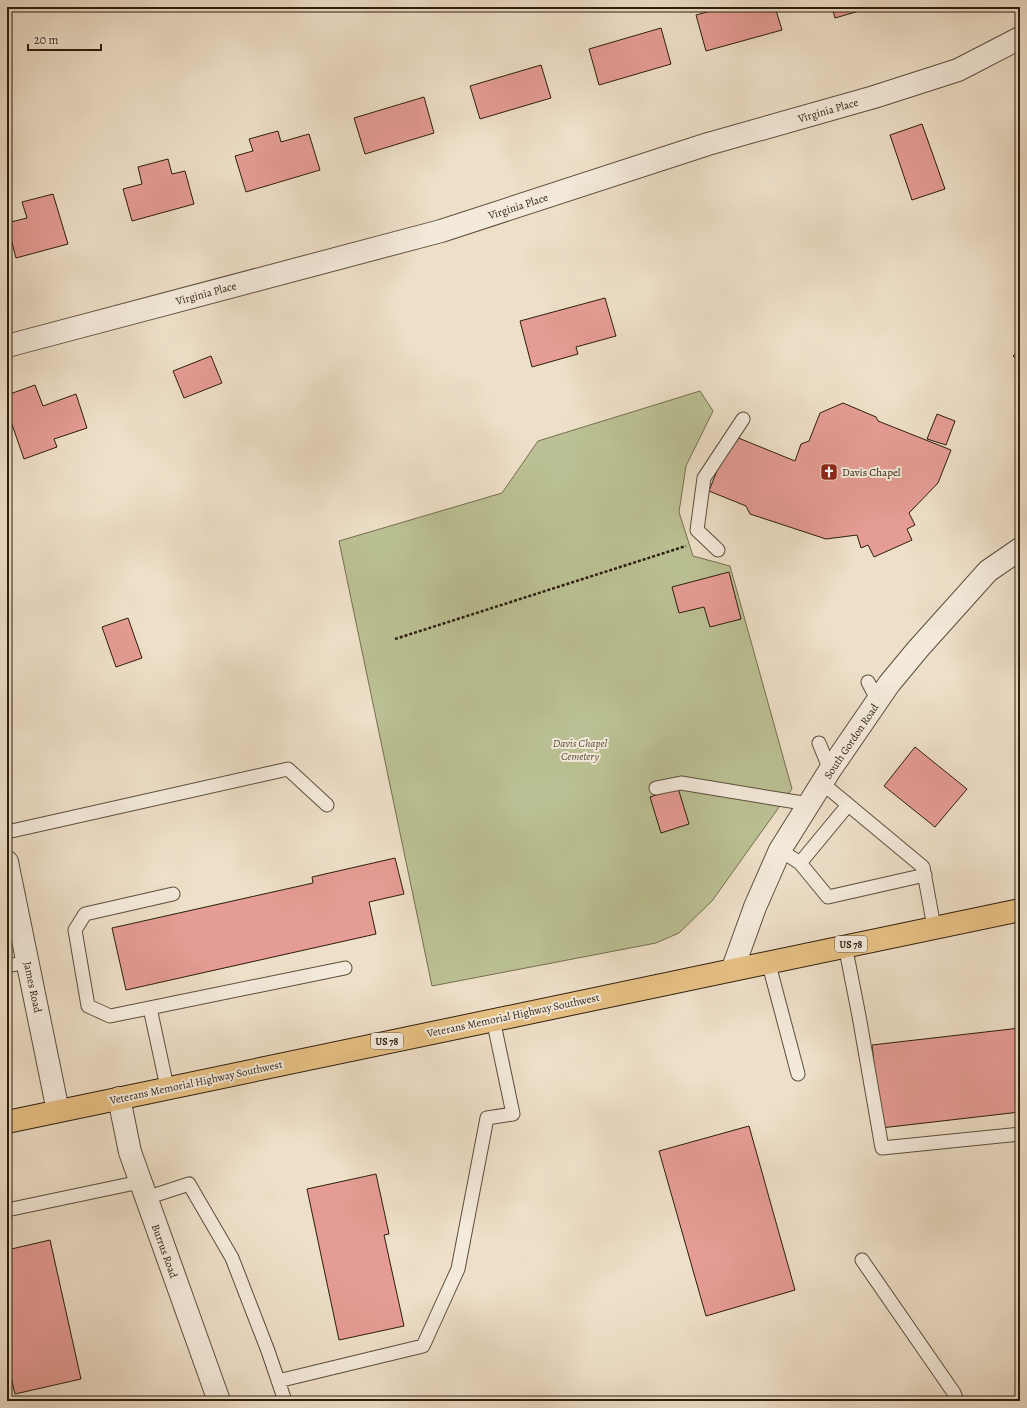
<svg xmlns="http://www.w3.org/2000/svg" width="1027" height="1408" font-family="Alegreya,serif">
	<rect width="100%" height="100%" fill="#eedfc8"/>
	<filter id="stains"><feTurbulence type="fractalNoise" baseFrequency=".005" numOctaves="4"/><feColorMatrix values="0 0 0 0 .2 0 0 0 0 .09 0 0 0 0 .02 0 0 0 .5 -.17"/></filter>
	<radialGradient id="worn" r=".72"><stop offset=".6" stop-color="#630" stop-opacity="0"/><stop offset="1" stop-color="#630" stop-opacity=".3"/></radialGradient>
	<path fill="#bbc194" stroke="#746f50" d="M700,391L713,411L686,466L679,512L693,556L730,566L792,789L712,901L679,933L656,943L432,986L339,541L502,493L538,441Z"/>
	<path fill="#e59c94" stroke="#2c1d0d" d="M725,7H775L782,30L706,51L696,15Z
		M832,7H873L835,18Z
		M661,28L671,64L599,85L589,49Z
		M541,65L551,98L480,119L470,86Z
		M424,97L434,133L365,154L354,118Z
		M922,124L945,189L912,200L890,135Z
		M278,131L281,142L309,134L320,170L246,192L235,156L253,151L249,139Z
		M168,159L172,174L185,171L194,204L132,221L123,189L142,184L138,167Z
		M53,194L68,244L16,258L7,223L27,218L22,202Z
		M605,298L616,336L576,347L578,354L532,367L520,321Z
		M1020,350V363L1013,356Z
		M211,356L222,383L184,398L173,371Z
		M35,385L43,406L76,394L87,428L54,439L57,447L24,459L7,410V395Z
		M843,403L876,417L878,421L951,450L938,483L909,513L915,525L907,529L912,540L874,557L868,545L861,548L857,535L826,539L750,514L746,506L709,491L731,435L795,461L801,444L809,441L820,413Z
		M937,414L955,421L946,445L927,439Z
		M729,572L741,619L710,627L704,607L679,613L672,587Z
		M128,618L142,658L116,667L102,627Z
		M915,747L967,789L935,827L884,786Z
		M678,788L689,824L661,833L650,797Z
		M395,858L404,894L369,902L376,934L126,990L112,928L313,883L312,877Z
		M1020,1028V1112L881,1128L872,1045Z
		M749,1126L795,1290L706,1316L659,1151Z
		M376,1174L389,1234L384,1235L404,1326L339,1340L307,1189Z
		M50,1240L81,1379L15,1394L7,1361V1250Z"/>
	<g fill="none" stroke-linecap="round" stroke-linejoin="round">
		<defs>
			<path id="service" d="M718,550L697,530L704,478L743,419
				M868,682L878,701
				M819,743L830,770
				M822,783L923,867L934,927
				M656,788L681,783L809,804
				M7,832L288,769L327,805
				M780,850L800,863L828,897L925,875
				M800,863L848,805
				M173,894L85,914L75,930L88,1006L110,1016L345,968
				M845,945L859,1016L882,1148L1020,1134
				M768,961L798,1074
				M7,966L27,962
				M150,1008L167,1087
				M146,1198L189,1184L232,1258L268,1351L285,1401
				M7,1210L140,1182
				M862,1260L954,1393L957,1401
				M278,1381L423,1346L458,1269L487,1118L513,1114L493,1019"/>
			<path id="minor" d="M7,346L441,231L708,144L874,97L958,70L1020,38
				M119,1098L130,1152L219,1401"/>
			<path id="tertiary" d="M7,862L58,1111
				M733,968L755,907L780,850L830,770L889,684L918,649L988,571L1020,549"/>
			<path id="primary" d="M7,1122L1020,910"/>
		</defs>
		<use href="#service" stroke="#5c4e3c" stroke-width="15"/>
		<use href="#minor" stroke="#5c4e3c" stroke-width="24"/>
		<use href="#tertiary" stroke="#5c4e3c" stroke-width="24"/>
		<use href="#primary" stroke="#2c1d0d" stroke-width="24"/>
		<path stroke="#2c1d0d" stroke-width="2.5" stroke-dasharray="3 2" stroke-linecap="butt" d="M395,639L686,546"/>
		<use href="#service" stroke="#f4eadb" stroke-width="13"/>
		<use href="#minor" stroke="#f4eadb" stroke-width="22"/>
		<use href="#tertiary" stroke="#f4eadb" stroke-width="22"/>
		<use href="#primary" stroke="#e7c084" stroke-width="22"/>
	</g>
	<defs>
		<symbol id="church-square" viewBox="-11 -11 22 22"><rect x="-9" y="-9" width="18" height="18" rx="4" fill="#8f2418" stroke="#f4eadb"/><path d="M-1.2-6h2.4v3.5h3.3v2.4h-3.3V6h-2.4V-.1h-3.3v-2.4h3.3Z" fill="#fff"/></symbol>
	</defs>
	<g fill-rule="evenodd">
		<use href="#church-square" x="819" y="462" width="20" height="20"/>
	</g>
	<g text-anchor="middle" stroke-width="4" stroke-linejoin="round" paint-order="stroke">
		<g fill="#f4eadb" stroke="#685a4b" stroke-width="1">
			<rect x="835" y="936" width="32" height="16" rx="3"/>
			<rect x="371" y="1033" width="32" height="16" rx="3"/>
		</g>
		<g font-size="10" font-weight="bold" fill="#2c1d0d">
			<text x="851" y="948">US 78</text>
			<text x="387" y="1045">US 78</text>
		</g>
		<g font-size="11" fill="#2c1d0d" stroke="#f4eadb">
			<text transform="translate(828 110) rotate(-16)" y="4">Virginia Place</text>
			<text transform="translate(518 206) rotate(-18)" y="4">Virginia Place</text>
			<text transform="translate(206 293) rotate(-15)" y="4">Virginia Place</text>
			<text transform="translate(851 741) rotate(-56)" y="4">South Gordon Road</text>
			<text transform="translate(33 987) rotate(78)" y="4">James Road</text>
			<text transform="translate(513 1015) rotate(-12)" y="4">Veterans Memorial Highway Southwest</text>
			<text transform="translate(196 1082) rotate(-12)" y="4">Veterans Memorial Highway Southwest</text>
			<text transform="translate(165 1251) rotate(70)" y="4">Burrus Road</text>
		</g>
		<g font-size="11" fill="#2c1d0d" stroke="#f4eadb" text-anchor="start">
			<text x="842" y="476">Davis Chapel</text>
		</g>
		<g font-size="11" font-style="italic" fill="#574e36" stroke="#f4eadb">
			<text x="580" y="747">Davis Chapel<tspan x="580" dy="13">Cemetery</tspan></text>
		</g>
	</g>
	<rect width="1027" height="1408" fill="none" stroke="#eedfc8" stroke-width="24"/>
	<rect x="8" y="8" width="1011" height="1392" fill="none" stroke="#2c1d0d" stroke-width="2"/>
	<rect x="12" y="12" width="1003" height="1384" fill="none" stroke="#2c1d0d"/>
	<path d="M28 44v6h73v-6" fill="none" stroke="#2c1d0d" stroke-width="2"/>
	<text x="34" y="44" font-size="12" fill="#2c1d0d" stroke="#f4eadb" stroke-width="3" paint-order="stroke">20 m</text>
	<rect width="100%" height="100%" filter="url(#stains)"/>
	<rect width="100%" height="100%" fill="url(#worn)"/>
</svg>
